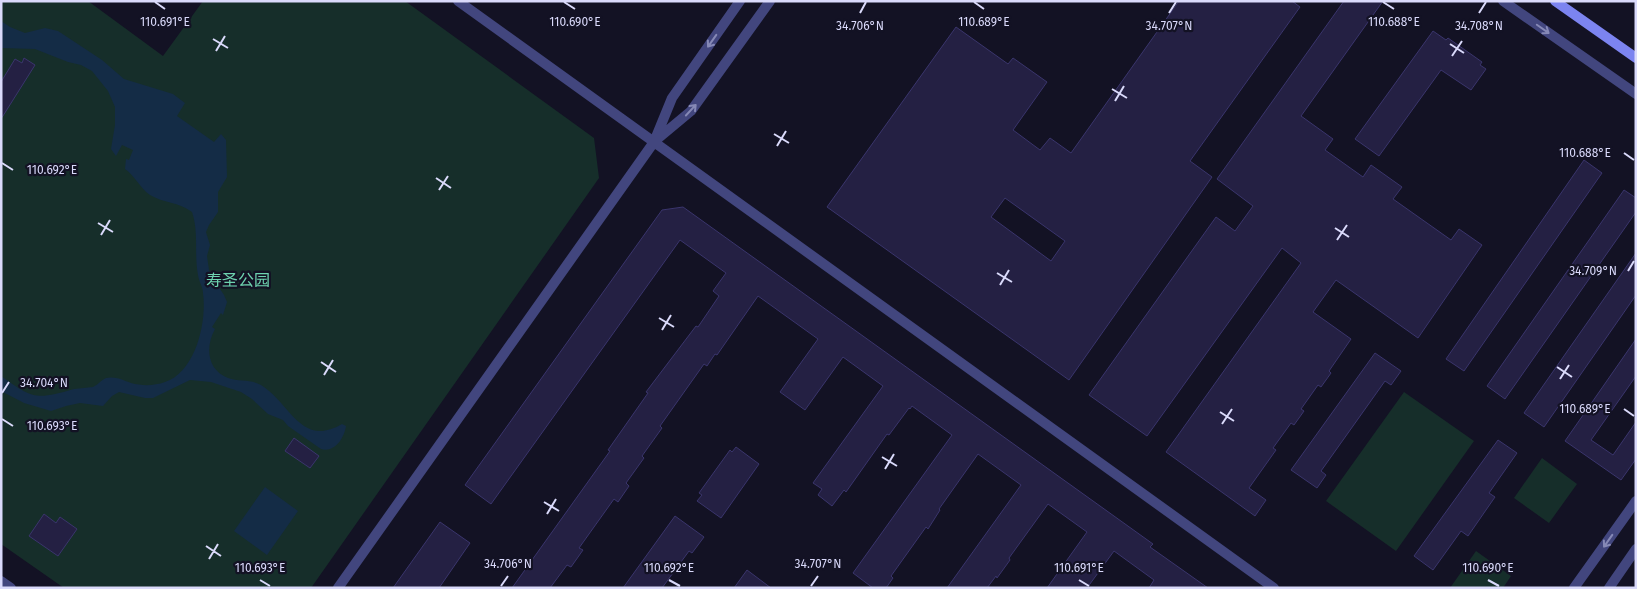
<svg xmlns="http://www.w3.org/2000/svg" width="1637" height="589" font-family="'Fira Sans','Noto Sans SC',sans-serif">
	<rect width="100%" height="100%" fill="#131224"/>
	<path fill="#162e2a" d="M1,1H88L163,56L203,1H405L594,138L599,178L311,588H64L1,544Z
		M1404,392L1474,441L1396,551L1326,501Z
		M1542,458L1577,484L1549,523L1514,498Z
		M1476,551L1511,576L1503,588H1450Z"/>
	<path fill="#142c46" d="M1,21L10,27L25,33L45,28L58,31L102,60L124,79L173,94L185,103L177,116L214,142L221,134L226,140L227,177L218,192V212L209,225L206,232L210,245L207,256L209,270L214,280L224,295L227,302L223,315L221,313L212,327L215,329C205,347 207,370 228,378C239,382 251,379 261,385C291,404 301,448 342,424L346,426C344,439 334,453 321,449L288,426L283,420L268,414L252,399L241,392L211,382L190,380L153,398H145L119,392L112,396L103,406L80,403L66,406L51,411L24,403L1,391V376C33,399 36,400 74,389C81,388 87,388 93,387C98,385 101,380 106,378C115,376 123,380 131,383C142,386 154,386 165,382C196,372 207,321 203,293C203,287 199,282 198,275C194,254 199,232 192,212C179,202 163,203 150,195C140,188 135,176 125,169L126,159L129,160L133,150L122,145L116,156L111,149L115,125V107L108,91L92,71L81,65L68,62L35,49L1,48Z
		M265,487L298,511L267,555L234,531Z"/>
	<path fill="#242043" stroke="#3a356c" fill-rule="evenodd" d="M1179,1H1292L1300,7L1190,161L1212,177L1069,380L827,207L956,27L1008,64L1013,58L1047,82L1013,130L1040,150L1050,138L1071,153ZM1005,198L1065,241L1051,261L991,217Z
		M1344,1H1383L1301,116L1333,139L1325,150L1363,177L1371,165L1402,187L1393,199L1451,240L1459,229L1482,245L1418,338L1336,280L1313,312L1351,339L1329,371L1331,373L1321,387L1318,385L1301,409L1304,411L1294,425L1291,423L1273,448L1276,450L1249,488L1266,500L1255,516L1166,452L1301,263L1282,248L1147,436L1089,395L1216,217L1235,231L1253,206L1217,179Z
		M1433,31L1446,40L1448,38L1482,62L1480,65L1486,69L1471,90L1441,70L1379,156L1355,139Z
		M24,58L35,65L1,119V82L15,59L22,63Z
		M1584,160L1602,173L1464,371L1446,359Z
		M1624,190L1636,198V212L1505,399L1487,386Z
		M683,207L1153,544L1150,547L1208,588H1149L1154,580L1114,551L1087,588H1047L1087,532L1048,504L1009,558L1010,560L997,578L996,576L987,588H947L1021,485L978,454L939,509L940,510L928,529L926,527L891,576L893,578L886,588H873L853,573L952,435L912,406L910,409L909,408L889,435L887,434L846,492L844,490L832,506L818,495L822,489L813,483L883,386L843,357L805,410L780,392L818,339L758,296L717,355L715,354L707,366L704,364L660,426L662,428L642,456L644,458L626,483L629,486L618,502L614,499L579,548L583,550L571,567L567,565L550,588H512L610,451L608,450L648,393L646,392L696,326L698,327L719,296L713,291L726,273L680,240L491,504L465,485L662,210Z
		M1636,253V295L1544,427L1524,413Z
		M1636,339V376L1591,440L1613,455L1636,422V459L1621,480L1565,441Z
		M1375,353L1401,371L1391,385L1385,381L1321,471L1326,475L1317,488L1291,470Z
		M294,438L319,456L310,468L285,451Z
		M1498,440L1517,453L1489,493L1495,497L1468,536L1461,531L1433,570L1414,556Z
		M736,447L759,464L721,518L697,501L702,495L699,493L730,450L732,452Z
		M44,514L56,523L60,517L77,529L58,556L29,536Z
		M675,516L704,537L692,553L689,551L662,588H623Z
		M440,522L470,543L439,588H393Z
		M747,570L771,588H734Z"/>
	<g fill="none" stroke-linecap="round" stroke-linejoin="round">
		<path stroke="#42467e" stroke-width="10" d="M1503,1L1636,94
			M1574,588L1636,501"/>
		<path stroke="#42467e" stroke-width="10" d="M458,1L1274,588
			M655,141L691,111L770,1
			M1,581L11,588
			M338,588L654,142L672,98L740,1
			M1609,588L1636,549"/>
		<path stroke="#7c84f0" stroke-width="10" d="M1555,1L1636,58"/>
	</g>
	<defs><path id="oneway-shaft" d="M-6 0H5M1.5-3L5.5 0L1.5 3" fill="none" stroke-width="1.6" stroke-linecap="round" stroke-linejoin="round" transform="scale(1.25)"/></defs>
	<g stroke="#8689b6">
		<use href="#oneway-shaft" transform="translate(1543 29) rotate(35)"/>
		<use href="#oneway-shaft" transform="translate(712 41) rotate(125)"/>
		<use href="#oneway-shaft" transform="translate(691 110) rotate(-47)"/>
		<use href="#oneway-shaft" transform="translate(1608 541) rotate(125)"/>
	</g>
	<path fill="none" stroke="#dadafb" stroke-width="2" d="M155,2L165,9M564,2L575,9M974,2L984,9M1383,2L1394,9M860,13L866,2M1169,13L1176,2M1479,13L1486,2M213,39L228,48M1450,44L1464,53M216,51L225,36M1452,56L1462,41M1112,89L1127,98M1115,101L1124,86M774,134L789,143M777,146L786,131M1624,153L1634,160M2,163L13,170M436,178L451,188M439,190L448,176M98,223L113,232M1335,228L1349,237M101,235L110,220M1337,240L1347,225M1628,271L1634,261M997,273L1012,282M1000,285L1009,270M659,318L674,327M662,330L671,315M321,362L336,372M1557,367L1572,377M324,375L333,360M1560,379L1569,365M2,393L9,382M1624,409L1634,416M1220,412L1234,421M2,419L13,426M1222,424L1232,409M882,457L897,466M885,469L894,454M544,502L559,511M547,514L556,499M206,546L221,556M209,559L218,544M260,580L270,586M669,580L680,586M1079,580L1089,586M1488,580L1499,586M501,586L508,576M811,586L818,576"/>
	<g text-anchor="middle" stroke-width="4.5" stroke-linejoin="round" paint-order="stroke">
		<g font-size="16" fill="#6ed3af" stroke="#131224">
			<text x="238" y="286">寿圣公园</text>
		</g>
	</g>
	<g font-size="12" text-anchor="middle" fill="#dadafb" stroke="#131224" stroke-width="4.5" stroke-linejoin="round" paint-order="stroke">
		<text x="1394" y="26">110.688°E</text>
		<text x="165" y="26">110.691°E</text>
		<text x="575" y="26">110.690°E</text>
		<text x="984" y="26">110.689°E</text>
		<text x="860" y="30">34.706°N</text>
		<text x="1169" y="30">34.707°N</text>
		<text x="1479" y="30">34.708°N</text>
		<text x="1585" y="157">110.688°E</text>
		<text x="52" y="174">110.692°E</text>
		<text x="1593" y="275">34.709°N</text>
		<text x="44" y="387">34.704°N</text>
		<text x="1585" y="413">110.689°E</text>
		<text x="52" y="430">110.693°E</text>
		<text x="508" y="568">34.706°N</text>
		<text x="818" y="568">34.707°N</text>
		<text x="260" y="572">110.693°E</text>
		<text x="669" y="572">110.692°E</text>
		<text x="1079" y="572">110.691°E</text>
		<text x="1488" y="572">110.690°E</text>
	</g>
	<rect width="1637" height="589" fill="none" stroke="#dadafb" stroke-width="5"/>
</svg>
